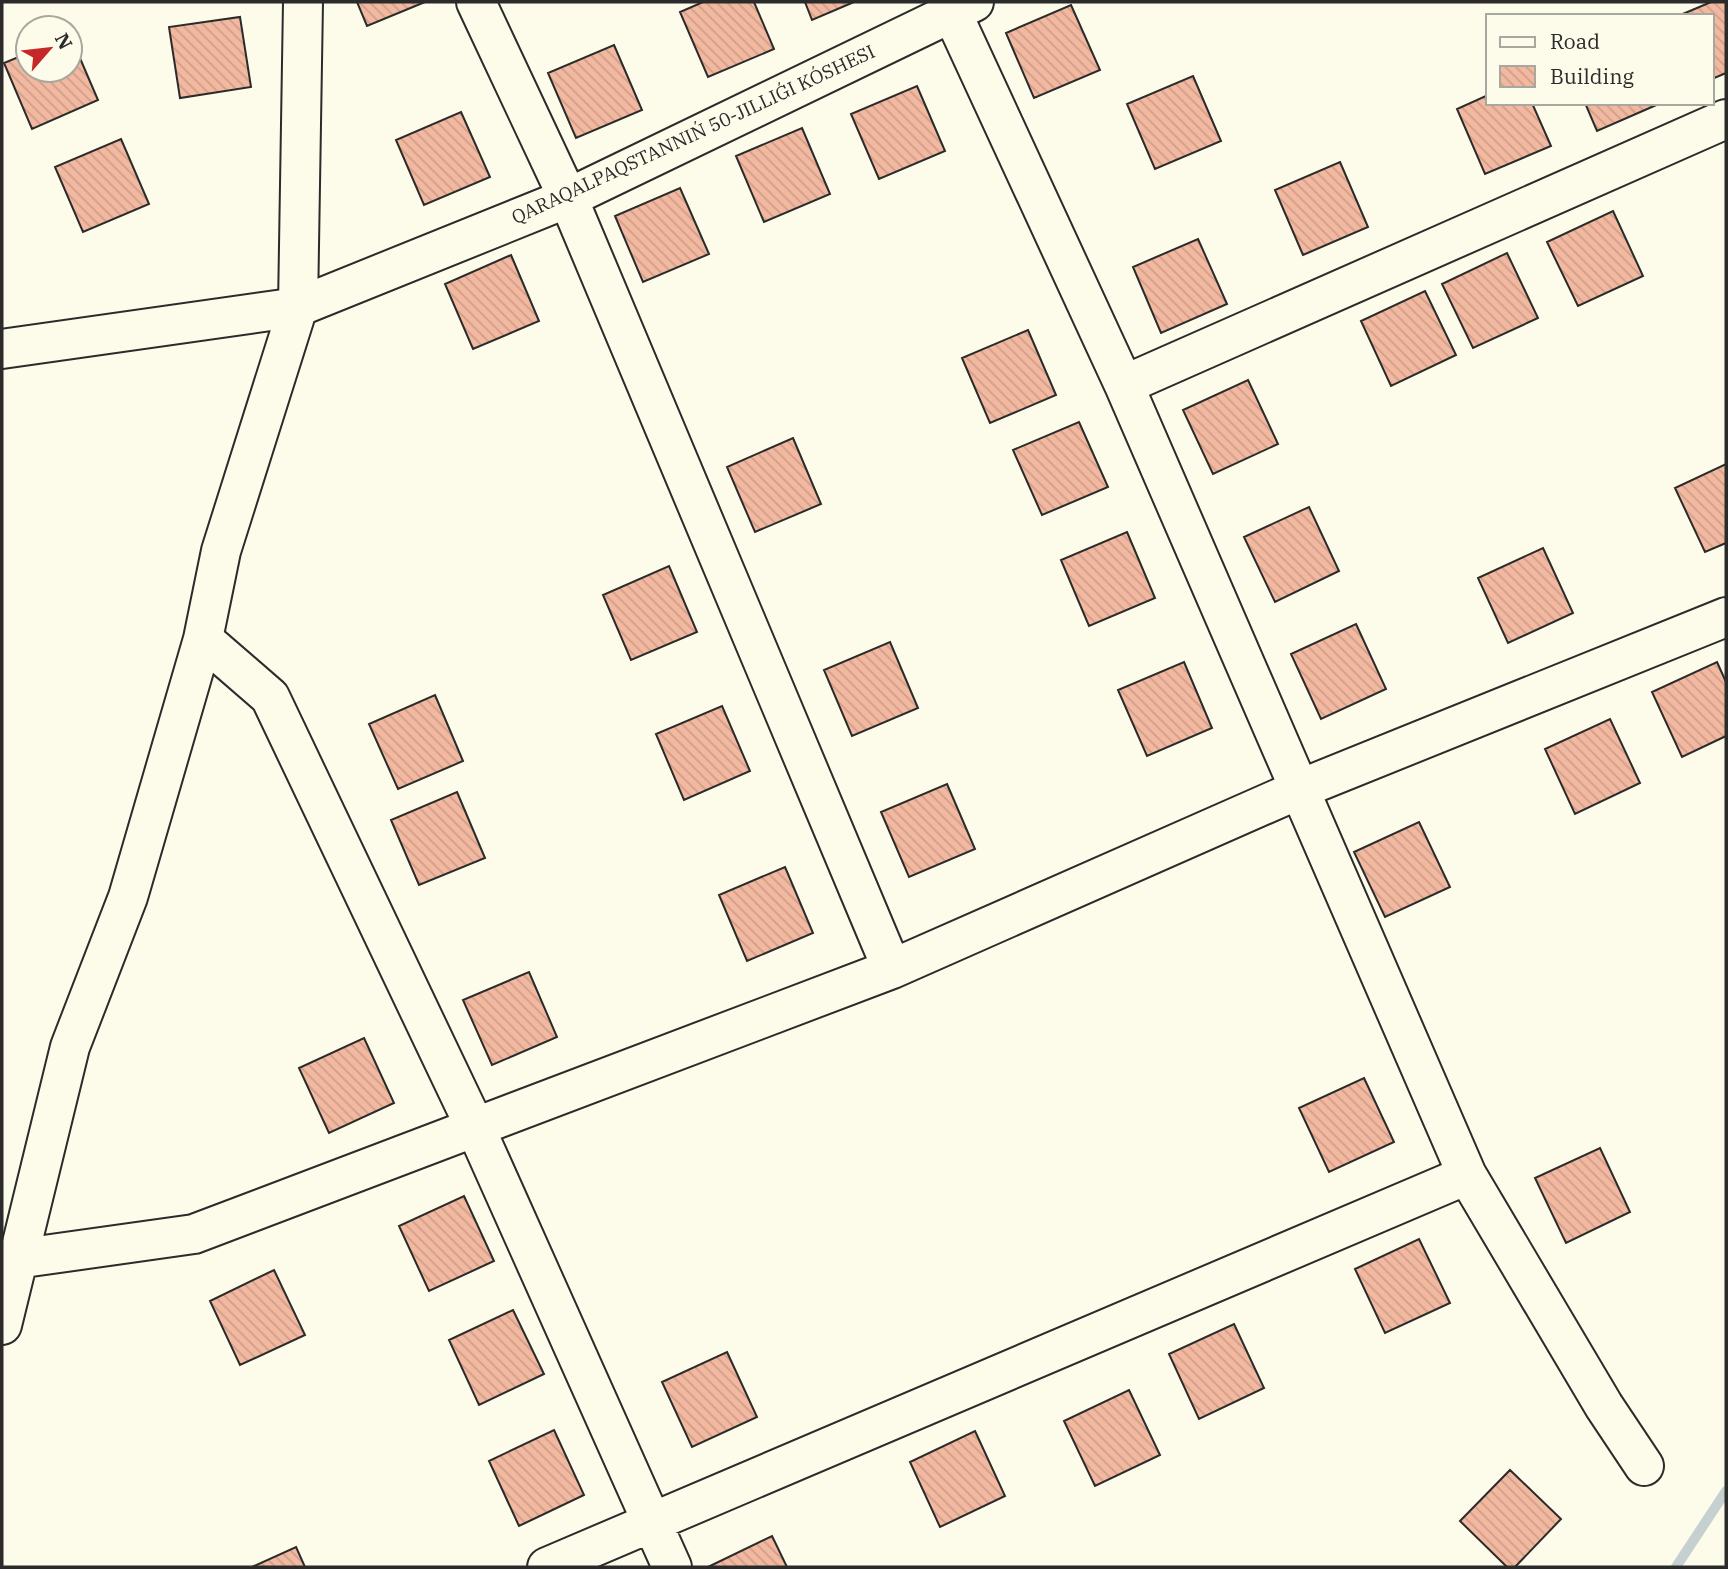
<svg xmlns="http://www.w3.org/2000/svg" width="1728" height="1569" font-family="'IBM Plex Serif',serif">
	<defs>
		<pattern id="building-back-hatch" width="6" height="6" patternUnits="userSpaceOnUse" patternTransform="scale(1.75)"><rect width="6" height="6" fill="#f2b8a0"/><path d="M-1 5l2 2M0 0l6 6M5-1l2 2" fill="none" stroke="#d09e8a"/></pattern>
	</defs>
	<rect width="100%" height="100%" fill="#fdfbea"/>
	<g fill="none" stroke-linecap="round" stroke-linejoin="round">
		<path stroke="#c7d0d0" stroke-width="10" d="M1676,1567L1726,1491"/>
	</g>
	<path fill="url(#building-back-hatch)" stroke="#2b2b2b" stroke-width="2" d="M357,2H425L367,26Z
		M703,2H754L774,49L708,77L680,12Z
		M805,2H854L812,20Z
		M1711,2H1726V73L1712,79V16H1678Z
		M1071,5L1100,70L1034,98L1006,33Z
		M240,17L251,87L180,98L169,27Z
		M70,35L98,100L32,129L4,63L28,53V70H70Z
		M614,45L642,110L576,138L548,73Z
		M1193,76L1221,141L1155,169L1127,104Z
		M917,86L945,151L879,179L851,114Z
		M1488,95V103H1532L1551,146L1485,174L1457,109Z
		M1585,103H1661L1597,131Z
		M461,112L490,177L424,205L396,140Z
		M802,128L830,194L764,222L736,156Z
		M121,139L149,204L83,232L55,167Z
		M1340,162L1368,227L1303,255L1275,190Z
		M680,188L709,254L643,282L615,216Z
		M1613,211L1643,276L1578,306L1547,242Z
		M1198,239L1227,304L1161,333L1133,267Z
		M1507,253L1538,318L1473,348L1442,284Z
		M511,255L539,321L473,349L445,284Z
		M1425,291L1456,355L1391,386L1361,321Z
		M1028,330L1056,395L990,423L962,358Z
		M1248,380L1278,444L1213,474L1183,410Z
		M1079,422L1108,487L1042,515L1013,450Z
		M793,438L821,504L755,532L727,467Z
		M1726,464V543L1705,552L1675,488Z
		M1309,507L1339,571L1275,602L1244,537Z
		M1127,532L1155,598L1089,626L1061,560Z
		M1543,548L1573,613L1508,643L1478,578Z
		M669,566L697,632L631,660L603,595Z
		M1356,624L1386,689L1321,719L1291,654Z
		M890,642L918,708L852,736L824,670Z
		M1184,662L1212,728L1147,756L1118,690Z
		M1717,662L1726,682V736L1682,757L1652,692Z
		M435,695L463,761L398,789L369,724Z
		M722,706L750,771L684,800L656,734Z
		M1610,719L1640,783L1575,814L1545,749Z
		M947,784L975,849L909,877L881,812Z
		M457,792L485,858L419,885L391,820Z
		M1419,822L1450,887L1385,917L1354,852Z
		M785,867L813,933L747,961L719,895Z
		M529,972L557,1037L492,1065L463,1000Z
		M364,1038L394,1103L329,1133L299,1068Z
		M1364,1078L1394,1142L1329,1172L1299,1108Z
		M1600,1148L1630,1212L1566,1243L1535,1178Z
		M464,1196L494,1261L429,1291L399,1226Z
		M1419,1239L1450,1303L1385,1333L1355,1269Z
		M274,1270L305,1335L240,1365L210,1301Z
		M513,1310L544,1374L479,1405L449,1340Z
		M1234,1324L1264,1388L1199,1419L1169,1354Z
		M727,1352L757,1417L692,1447L662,1382Z
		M1129,1390L1160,1455L1095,1486L1064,1421Z
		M554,1430L584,1495L519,1526L489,1461Z
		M975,1431L1005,1496L940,1527L910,1462Z
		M1510,1470L1561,1519L1515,1567H1507L1460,1521Z
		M772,1536L787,1567H708Z
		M296,1547L305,1567H252Z"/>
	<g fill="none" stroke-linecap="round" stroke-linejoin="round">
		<defs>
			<path id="minor" d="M476,2L568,198L892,969
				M947,2L1124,385L1467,1175L1604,1406L1644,1466
				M2,349L298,307L568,198L974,2
				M1124,385L1726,119
				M203,639L270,697L475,1127L672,1567
				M2,1261L194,1234L892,969L1300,789L1726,617
				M2,1325L70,1047L128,897L203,639L221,551L298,307L303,2
				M547,1567L1467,1175"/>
		</defs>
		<use href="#minor" stroke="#2b2b2b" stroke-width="42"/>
		<use href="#minor" stroke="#fdfbea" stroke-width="38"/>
	</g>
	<g text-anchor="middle" stroke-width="5" stroke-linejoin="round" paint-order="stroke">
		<g font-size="19" fill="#2b2b2b" stroke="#fdfbea">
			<text transform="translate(693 134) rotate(-25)" y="7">QARAQALPAQSTANNIŃ 50-JILLIǴI KÓSHESI</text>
		</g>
	</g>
	<rect width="1728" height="1569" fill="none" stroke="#2b2b2b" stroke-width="7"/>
	<rect x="1486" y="14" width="228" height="91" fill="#fdfbea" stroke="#a9a89e" stroke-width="2"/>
	<rect x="1500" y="37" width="35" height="10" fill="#fdfbea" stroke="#a9a89e" stroke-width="2"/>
	<text x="1550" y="49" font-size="21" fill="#2b2b2b">Road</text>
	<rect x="1500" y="66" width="35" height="21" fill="url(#building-back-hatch)" stroke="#a9a89e" stroke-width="2"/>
	<text x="1550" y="84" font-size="21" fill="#2b2b2b">Building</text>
	<g transform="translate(49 49) rotate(62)"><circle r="33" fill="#fdfbea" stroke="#a9a89e" stroke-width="2"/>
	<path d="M0-5L12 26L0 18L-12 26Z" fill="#c62828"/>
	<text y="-10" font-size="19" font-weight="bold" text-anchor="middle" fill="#2b2b2b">N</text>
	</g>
</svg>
